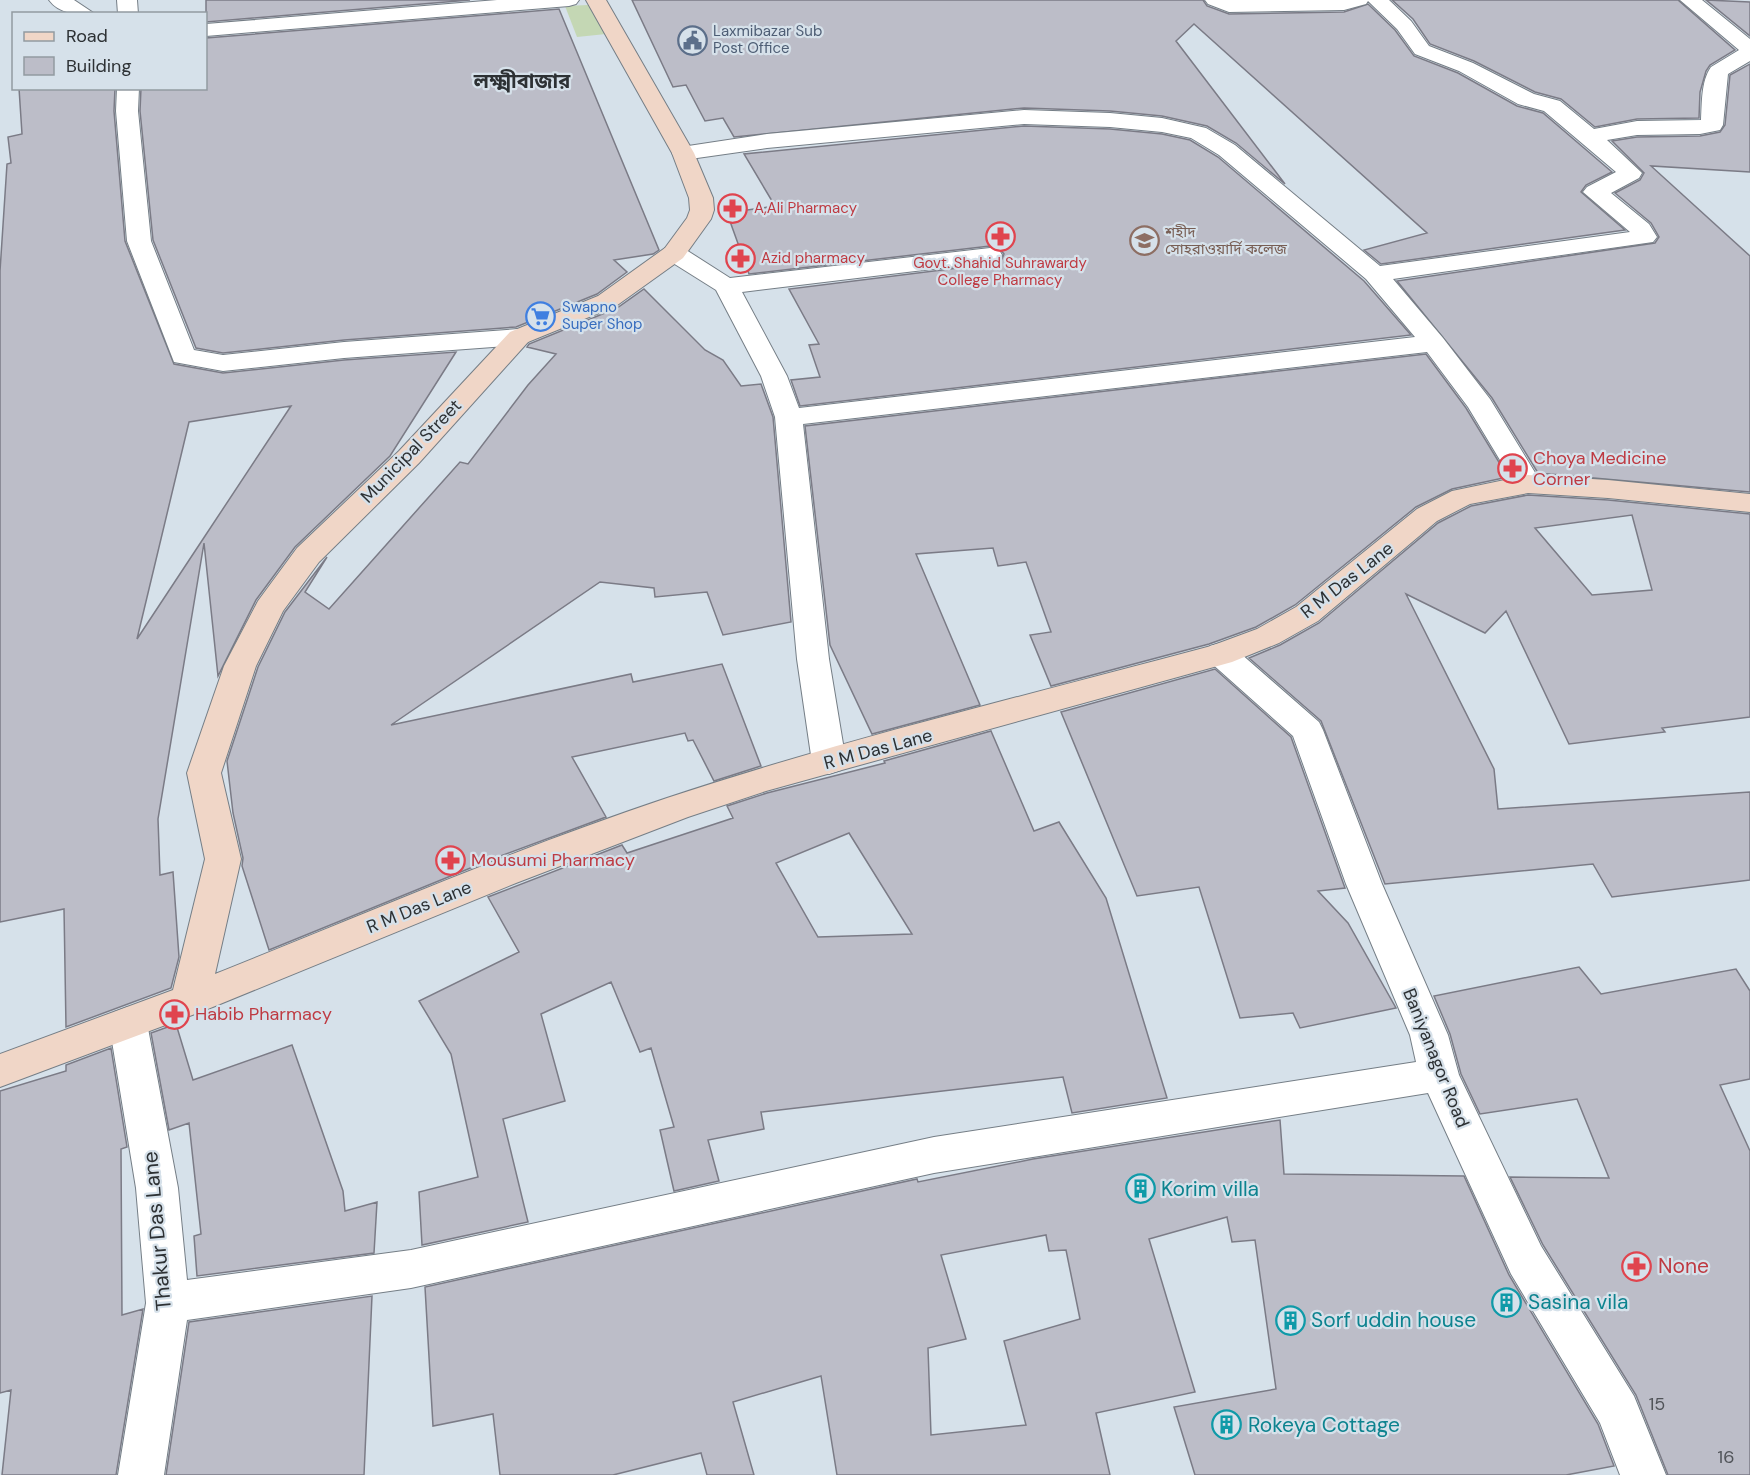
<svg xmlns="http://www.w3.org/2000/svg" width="1750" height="1475" font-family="'DM Sans','Noto Sans Bengali',sans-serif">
	<rect width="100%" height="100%" fill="#d6e1ea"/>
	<path fill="#c4d7b4" d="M588,5L606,34L577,37L565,6Z"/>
	<path fill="#bcbdc8" stroke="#7b7b86" stroke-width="1.5" fill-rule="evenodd" d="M206,0H470L206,22Z
		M632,0H1203L1207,6L1229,14L1344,12L1368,4L1395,30L1414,56L1458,73L1517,106L1543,113L1612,172L1586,185L1581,192L1625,230L1381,264L1364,250L1427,233L1194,24L1176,41L1285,184L1236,143L1207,126L1162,116L1110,111L1024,108L734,137L723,118L705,121L686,85L673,87Z
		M1392,0H1678L1735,50L1710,65L1706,71L1700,92L1699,118L1637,119L1595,127L1561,99L1535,92L1474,61L1430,44L1413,19Z
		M1706,0L1750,2V36Z
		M559,9L659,250L653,254L614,260L627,272L597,294L516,327L344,340L223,353L196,348L153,240L140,111L141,88H206V38Z
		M1750,64V172L1651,166L1750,256V492L1538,473L1492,398L1397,281L1655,243L1659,237L1651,223L1615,193L1640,180L1644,173L1612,141L1637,137L1700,136L1720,132L1725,125L1730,75Z
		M19,88H115L114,111L125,241L174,364L223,373L344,360L456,352L390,456L295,547L256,600L218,676L204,543L158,819L160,875L173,872L179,957L171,988L66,1027L64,909L0,922V271L7,164L11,163L8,137L22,134ZM291,406L205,536L137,639L189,422Z
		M1024,126L1110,129L1162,134L1190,140L1218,157L1364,281L1411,335L800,406L791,380L820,377L809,345L819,344L789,289L990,264L1001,261L1004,254L999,248L990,246L749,274L727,213L775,206L744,154Z
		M644,289L705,350L723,360L741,386L761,384L773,417L791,622L723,635L707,592L655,597L654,588L600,582L391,725L631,674L633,682L722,664L761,766L714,781L693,740L688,741L685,733L572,757L606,817L495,858L269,950L242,866L243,858L233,813L227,761L258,667L285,612L327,557L305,592L329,609L460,462L468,464L528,385L556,354L527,347L529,344L617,308Z
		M1426,354L1466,408L1508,477L1452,489L1416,507L1295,605L1256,627L1209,644L1051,686L1030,635L1051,632L1026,562L998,566L993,548L916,554L980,705L872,734L830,645L805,426Z
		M1528,495L1608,500L1750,514V717L1662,728L1665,732L1569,744L1506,611L1485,633L1406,594L1494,769L1498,809L1750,792V880L1612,897L1593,864L1385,884L1321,721L1249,658L1280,645L1319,623L1438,523L1471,506ZM1632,515L1652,590L1592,595L1535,528Z
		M1215,669L1291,737L1345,888L1318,891L1348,923L1396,1008L1300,1028L1293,1013L1240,1018L1199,887L1137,896L1061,712Z
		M991,731L1034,831L1059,822L1106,898L1167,1098L1072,1113L1063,1077L761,1112L764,1129L708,1140L719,1181L674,1191L660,1130L674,1127L651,1048L640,1052L611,982L541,1014L565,1101L503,1119L528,1222L422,1245L419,1192L478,1177L451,1054L419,1001L519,952L488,897L622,845L627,853L733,818L727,806L767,793L885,763L884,761ZM849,833L912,934L818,937L776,863Z
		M1579,967L1601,994L1736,969L1750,991V1079L1720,1085L1750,1151V1475H1668L1636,1395L1543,1245L1510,1177L1609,1178L1577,1099L1480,1114L1461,1074L1450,1034L1434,996Z
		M176,1024L193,1080L292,1045L343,1191L345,1211L377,1202L374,1253L197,1276L194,1236L201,1234L189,1123L169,1130L151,1033Z
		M111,1048L127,1147L121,1149L122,1315L143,1309L116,1475H2L11,1390L0,1393V1091L66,1071V1065Z
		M1280,1120L1284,1174L1464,1176L1509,1275L1598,1424L1614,1466L1566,1475H1195L1174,1407L1276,1389L1255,1240L1232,1242L1227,1217L1149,1239L1195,1392L1096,1413L1110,1475H837L821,1376L733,1402L754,1475H707L701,1453L613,1475H500L493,1414L433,1426L425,1287L917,1179L918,1182L1033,1159ZM1046,1235L1049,1251L1066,1250L1080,1319L1004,1341L1026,1425L931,1435L928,1348L966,1339L941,1255Z
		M372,1296L364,1475H166L189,1322Z"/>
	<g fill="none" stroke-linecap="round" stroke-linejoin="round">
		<defs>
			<path id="street" d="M49,0H74L95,14C78,14 60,15 49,0Z
				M117,0H137L138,14H118Z
				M497,0H579L576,4L569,6L206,36V24Z
				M1205,0H1389L1411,21L1429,46L1473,63L1534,94L1560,101L1594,129L1637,121L1701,120C1702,103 1701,81 1711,67L1739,50L1680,0H1702L1750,39V61L1728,74L1723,125L1720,130L1700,134L1637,135L1607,140L1642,173L1639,178L1611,193L1649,224L1657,237L1653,242L1393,279L1443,338L1490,399L1542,484L1538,490L1528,493L1518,490L1468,407L1427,352L803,424L829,659L846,762L841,770L829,774L817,770L812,762L797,659L775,417L761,376L716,290L665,258L662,253L665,248L674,246L683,248L730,278L990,248L999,250L1002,255L999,260L990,262L742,292L787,376L799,408L1415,337L1366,279L1219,155L1191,138L1162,132L1110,127L1024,124L767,148L683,160L675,158L672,153L675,148L767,134L1024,110L1110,113L1162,118L1206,128L1235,145L1380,266L1630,232L1583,192L1587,187L1616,172L1544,111L1518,104L1459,71L1415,54L1397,29L1368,1L1366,4L1344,10L1229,12L1208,4Z
				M117,88H139L138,111L151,241L194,350L223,355L344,342L519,329L528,332L532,337L528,342L519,345L344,358L223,371L174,362L127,241L116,111Z
				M1221,643L1232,646L1319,722L1323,730L1382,884L1448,1035L1459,1075L1541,1246L1634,1396L1666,1475H1620L1600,1423L1511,1274L1428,1093L934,1173L411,1288L187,1320L164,1475H118L146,1303L136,1188L109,1023L115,1012L128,1007L141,1012L147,1023L178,1188L187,1280L411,1250L934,1137L1416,1062L1410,1035L1346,884L1293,736L1210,662L1205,654L1210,646Z"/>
			<path id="secondary" d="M586,0H606L694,153L713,198L714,210L711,219L683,258L616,306L528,342L419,463L319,562L283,611L256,666L221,773L241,859L215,974C365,914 514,849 667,798C845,739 1029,695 1211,646L1257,629L1296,607L1417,509L1452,491L1528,475L1608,480L1750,494V512L1608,498L1528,493L1470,504L1437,521L1318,621L1279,643L1232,662L766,791L688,817L516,883L203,1011L0,1087V1054L173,990L205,859L187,773L224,666L258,601L297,548L399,451L510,332L598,296L665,248L687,218L690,210L689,198L672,153Z"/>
		</defs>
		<use href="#street" stroke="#757e86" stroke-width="2"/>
		<use href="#secondary" stroke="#757e86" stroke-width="2"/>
		<use href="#street" fill="#fff" fill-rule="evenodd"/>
		<use href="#secondary" fill="#f0d6c7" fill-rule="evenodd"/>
	</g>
	<defs>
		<symbol id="civic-ring" viewBox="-11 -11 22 22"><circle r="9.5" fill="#d6e1ea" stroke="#5c6f8a" stroke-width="1.5"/><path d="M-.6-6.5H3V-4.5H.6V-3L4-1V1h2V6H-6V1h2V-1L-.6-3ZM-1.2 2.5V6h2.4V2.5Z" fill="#5c6f8a"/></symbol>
		<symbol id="pharmacy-ring" viewBox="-11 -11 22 22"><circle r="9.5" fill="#d6e1ea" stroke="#e0444e" stroke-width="1.5"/><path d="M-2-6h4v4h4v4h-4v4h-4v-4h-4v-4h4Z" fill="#e0444e"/></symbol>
		<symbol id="university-ring" viewBox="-11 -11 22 22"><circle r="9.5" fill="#d6e1ea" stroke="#8d6e63" stroke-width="1.5"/><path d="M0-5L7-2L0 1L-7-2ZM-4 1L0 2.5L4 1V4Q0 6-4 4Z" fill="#8d6e63"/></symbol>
		<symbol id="supermarket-ring" viewBox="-11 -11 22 22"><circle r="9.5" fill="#d6e1ea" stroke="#3f7fe0" stroke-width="1.5"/><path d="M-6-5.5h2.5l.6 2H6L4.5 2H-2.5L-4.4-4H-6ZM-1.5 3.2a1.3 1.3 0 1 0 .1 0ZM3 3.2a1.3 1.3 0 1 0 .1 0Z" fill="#3f7fe0"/></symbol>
		<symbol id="building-ring" viewBox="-11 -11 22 22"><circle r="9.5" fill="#d6e1ea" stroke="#0f9aa8" stroke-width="1.5"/><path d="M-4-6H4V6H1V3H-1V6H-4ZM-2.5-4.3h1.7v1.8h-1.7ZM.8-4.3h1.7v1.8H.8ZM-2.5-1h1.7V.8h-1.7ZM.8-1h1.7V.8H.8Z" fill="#0f9aa8"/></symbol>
	</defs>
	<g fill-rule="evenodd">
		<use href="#civic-ring" x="676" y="24" width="33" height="33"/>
		<use href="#pharmacy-ring" x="716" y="192" width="33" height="33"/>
		<use href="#pharmacy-ring" x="984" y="220" width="33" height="33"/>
		<use href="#university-ring" x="1128" y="224" width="33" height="33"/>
		<use href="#pharmacy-ring" x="724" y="242" width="33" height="33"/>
		<use href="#supermarket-ring" x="524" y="300" width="33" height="33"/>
		<use href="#pharmacy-ring" x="1496" y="452" width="33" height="33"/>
		<use href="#pharmacy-ring" x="434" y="844" width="33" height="33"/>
		<use href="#pharmacy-ring" x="158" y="998" width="33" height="33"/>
		<use href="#building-ring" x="1124" y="1172" width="33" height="33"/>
		<use href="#pharmacy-ring" x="1620" y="1250" width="33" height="33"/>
		<use href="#building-ring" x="1490" y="1286" width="33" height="33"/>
		<use href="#building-ring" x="1274" y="1304" width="33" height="33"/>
		<use href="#building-ring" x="1210" y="1408" width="33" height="33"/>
	</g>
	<g text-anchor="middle" stroke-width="4.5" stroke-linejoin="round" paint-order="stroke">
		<g font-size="15" fill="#4e5e75" stroke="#d6e1ea" text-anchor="start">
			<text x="713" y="36">Laxmibazar Sub<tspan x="713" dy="17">Post Office</tspan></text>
		</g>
		<g font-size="15" fill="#be3a42" stroke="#d6e1ea" text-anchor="start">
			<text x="754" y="213">A,Ali Pharmacy</text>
			<text x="761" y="263">Azid pharmacy</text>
			<text x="1000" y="268" text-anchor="middle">Govt. Shahid Suhrawardy<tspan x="1000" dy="17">College Pharmacy</tspan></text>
		</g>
		<g font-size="15" fill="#785e54" stroke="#d6e1ea" text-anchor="start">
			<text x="1165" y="237">শহীদ<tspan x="1165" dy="17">সোহরাওয়ার্দি কলেজ</tspan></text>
		</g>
		<g font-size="15" fill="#366cbe" stroke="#d6e1ea" text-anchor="start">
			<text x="562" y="312">Swapno<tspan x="562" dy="17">Super Shop</tspan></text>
		</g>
		<g font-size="18" fill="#2d3134" stroke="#d6e1ea">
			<text transform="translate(411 451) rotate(-46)" y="6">Municipal Street</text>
			<text transform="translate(1347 580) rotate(-38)" y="6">R M Das Lane</text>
			<text transform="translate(878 749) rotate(-15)" y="6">R M Das Lane</text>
			<text transform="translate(419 907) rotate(-22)" y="6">R M Das Lane</text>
			<text transform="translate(1436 1058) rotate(68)" y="6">Baniyanagor Road</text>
		</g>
		<g font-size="18" fill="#be3a42" stroke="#d6e1ea" text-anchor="start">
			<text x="1533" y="464">Choya Medicine<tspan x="1533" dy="21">Corner</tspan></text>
			<text x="471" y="866">Mousumi Pharmacy</text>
			<text x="195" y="1020">Habib Pharmacy</text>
		</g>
		<g font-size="18" fill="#515459">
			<text x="1657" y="1410">15</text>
			<text x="1726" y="1463">16</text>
		</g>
		<g font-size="20" font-weight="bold" fill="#2d3134" stroke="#d6e1ea">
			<text x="522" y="88">লক্ষ্মীবাজার</text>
		</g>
		<g font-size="21" fill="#0d838f" stroke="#d6e1ea" text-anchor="start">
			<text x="1161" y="1196">Korim villa</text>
			<text x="1528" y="1309">Sasina vila</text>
			<text x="1311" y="1327">Sorf uddin house</text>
			<text x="1248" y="1432">Rokeya Cottage</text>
		</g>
		<g font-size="21" fill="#2d3134" stroke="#d6e1ea">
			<text transform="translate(157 1231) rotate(-95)" y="7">Thakur Das Lane</text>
		</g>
		<g font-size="21" fill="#be3a42" stroke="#d6e1ea" text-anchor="start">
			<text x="1658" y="1273">None</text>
		</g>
	</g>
	<rect x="12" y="12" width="195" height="78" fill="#d6e1ea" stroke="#929ba1" stroke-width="1.5"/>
	<rect x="24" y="32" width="30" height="9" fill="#f0d6c7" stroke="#929ba1" stroke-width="1.5"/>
	<text x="66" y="42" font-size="18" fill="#2d3134">Road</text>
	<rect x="24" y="57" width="30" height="18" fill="#bcbdc8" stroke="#929ba1" stroke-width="1.5"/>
	<text x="66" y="72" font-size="18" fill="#2d3134">Building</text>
</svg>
